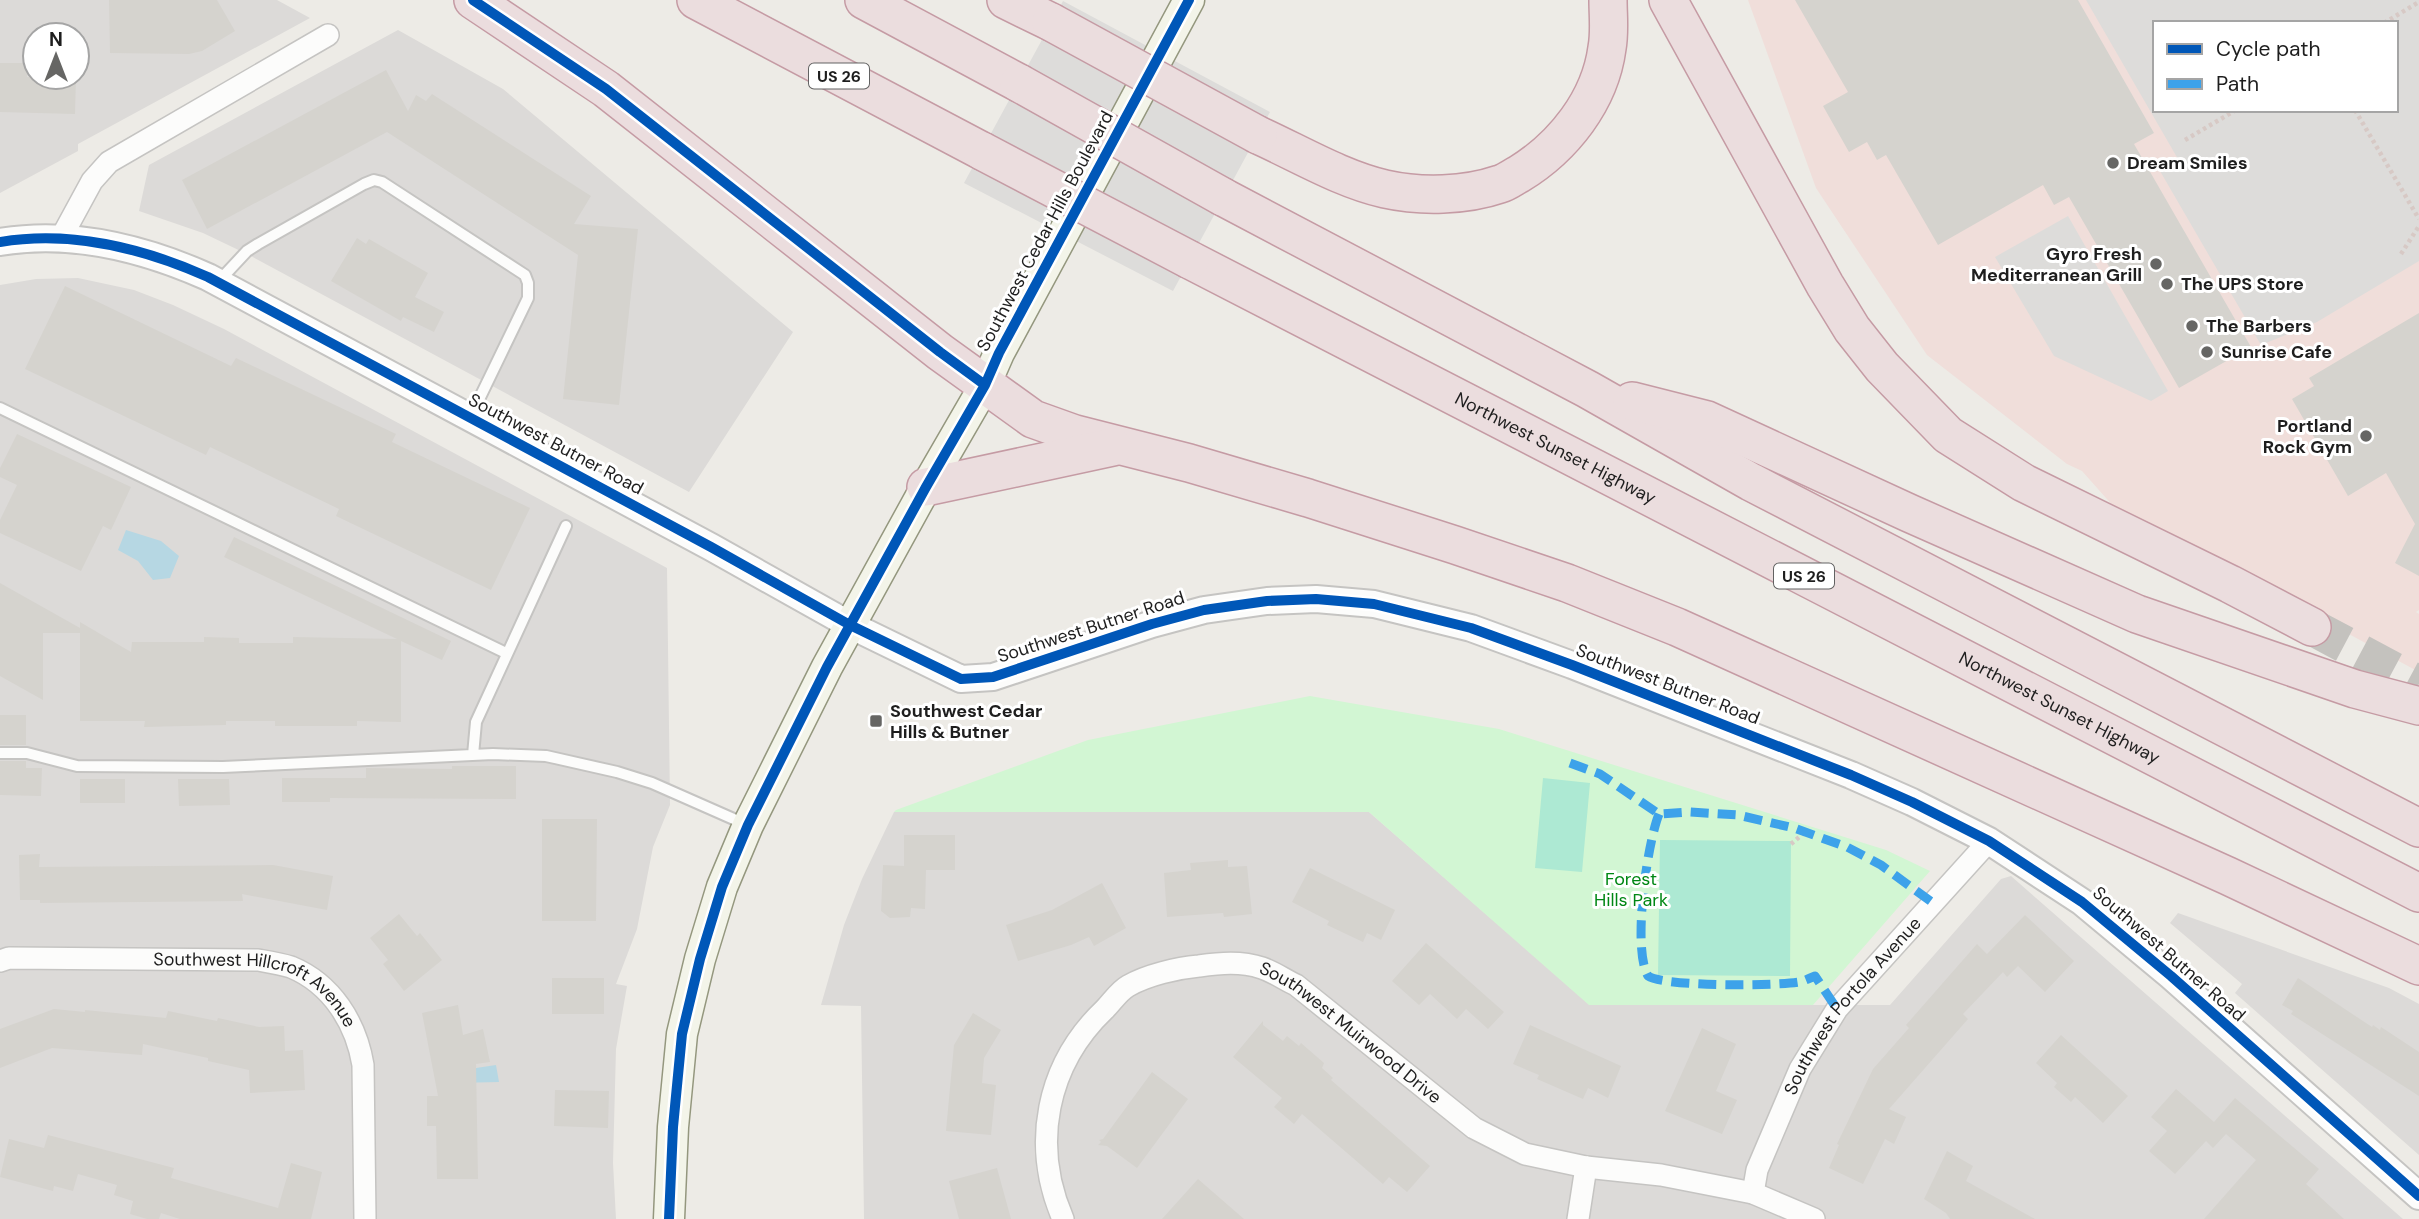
<svg xmlns="http://www.w3.org/2000/svg" width="2419" height="1219" font-family="'DM Sans',sans-serif">
	<rect width="100%" height="100%" fill="#edebe6"/>
	<path fill="#dcdad8" fill-rule="evenodd" d="M0,0H277L310,18L78,144V151L0,193ZM35,35H77V77H35Z
		M398,30L503,89L793,332L689,492L249,255L203,233L139,211L149,165Z
		M78,278L134,290L173,305L224,329L667,568L670,805L653,847L637,929L616,984L627,986L616,1049L613,1163L616,1219H0V285L36,279Z
		M894,812H1369L1590,1005H1890L2001,879L2011,876L2403,1219H864L861,1006L821,1005L844,925L862,879Z
		M2178,913L2389,988L2419,1004V1155L2235,993L2242,984L2170,923Z"/>
	<path fill="#f0deda" fill-rule="evenodd" d="M1748,0H2419V610L2416,612L2419,614V672L2114,507L2082,471L2067,464L1927,355L1816,188ZM2155,23H2396V110H2155Z"/>
	<path fill="#d2f6d3" d="M1310,696L1499,729L1886,850L1930,871L1813,1005H1589L1369,812H894L896,810L1088,740Z"/>
	<path fill="#ade9d3" d="M1543,778L1590,783L1582,872L1535,868Z
		M1660,840L1791,841L1790,976L1658,975Z"/>
	<path fill="#dddcda" fill-rule="evenodd" d="M2086,0H2419V261L2317,322L2261,345L2160,171L2178,159ZM2155,23H2396V110H2155Z
		M1063,1L1270,112L1173,291L964,183Z
		M2068,216L2168,391L2151,401L2054,356L1995,257Z"/>
	<path fill="#b6d7e3" d="M126,530L161,541L179,556L170,578L153,580L138,561L118,550Z
		M496,1065L499,1082L456,1083V1071Z"/>
	<path fill="#d5d3ce" d="M109,0H217L235,31L202,51L189,54L110,53Z
		M1795,0H2078L2154,133L2134,144L2251,347L2179,388L2069,197L2054,205L2043,185L1938,245L1886,155L1877,160L1867,142L1849,152L1823,106L1848,92Z
		M0,63H27V77H76L75,114L0,112Z
		M386,70L408,111L416,95L426,101L432,94L591,196L574,224L638,229L619,405L563,399L578,255L387,132L207,229L182,180Z
		M357,238L366,244L369,239L428,273L415,297L444,312L434,332L403,317L401,321L331,281Z
		M65,286L231,366L236,358L396,434L392,442L530,508L491,590L336,516L339,509L210,447L206,455L25,369Z
		M2419,313V576L2395,563L2415,524L2386,473L2348,496L2292,399L2314,386L2309,378Z
		M17,434L131,487L111,530L103,526L81,571L0,533V520L17,485L0,477V468Z
		M234,537L451,641L442,660L401,641V722L357,721V726H275V721H226V725L144,727L145,721H80V633H43V700L0,676V583L80,628V622L131,652L132,642H204V637L239,638V643H293V637L397,639L224,557Z
		M0,715H26V745H0Z
		M0,761H26V768H42L41,796L0,795Z
		M452,766H516V799L330,798V802H282V778H366V768L452,769Z
		M80,779H125V803H80Z
		M178,779H229L230,805L179,806Z
		M542,819H597L596,921H542Z
		M904,835H955V870H926L925,909L911,908L910,917L890,918L881,911L883,865L904,866Z
		M40,854L39,867L273,865L333,876L327,910L242,894L243,901L40,903V900H20L19,855Z
		M1228,860V867L1247,866L1252,914L1224,917L1223,913L1167,917L1164,873L1191,870L1190,863Z
		M1310,868L1395,910L1381,940L1367,933L1363,942L1327,925L1329,921L1292,902Z
		M1102,883L1126,928L1094,946L1089,937L1071,945L1018,961L1006,925L1052,910Z
		M399,914L417,936L420,933L442,960L404,991L383,964L388,960L370,938Z
		M2025,915L2074,961L2045,992L2018,966L2007,977L2003,972L1963,1014L1968,1019L1889,1109L1906,1117L1894,1144L1885,1139L1863,1184L1829,1168L1839,1145L1837,1144L1873,1069L1909,1028L1906,1025L1977,944L1987,954Z
		M1426,943L1504,1012L1488,1029L1466,1009L1457,1019L1430,994L1419,1005L1392,981Z
		M552,978H604V1014H552Z
		M2298,978L2372,1027L2373,1025L2380,1030L2381,1027L2419,1052V1096L2291,1014L2293,1011L2282,1005Z
		M458,1005L463,1035L483,1029L490,1062L476,1064L478,1179H437L436,1126H427V1096H438L422,1013Z
		M54,1009L85,1012V1010L166,1018L168,1011L217,1021L218,1018L259,1027L284,1026L285,1051L303,1050L305,1090L250,1093L249,1070L208,1061V1058L143,1044L142,1055L52,1048L0,1068V1029Z
		M973,1013L1001,1030L984,1058L982,1083L996,1085L991,1135L946,1131L954,1045Z
		M1263,1021V1025L1283,1041L1287,1036L1299,1046L1301,1043L1324,1063L1322,1068L1333,1078L1331,1080L1430,1166L1407,1192L1389,1177L1383,1184L1302,1114L1294,1124L1274,1107L1282,1098L1233,1057Z
		M1530,1025L1621,1066L1608,1098L1588,1088L1583,1099L1537,1079L1539,1075L1513,1064Z
		M1702,1028L1736,1044L1716,1091L1737,1100L1722,1134L1665,1111Z
		M2061,1035L2128,1096L2103,1123L2075,1097L2071,1102L2054,1087L2057,1083L2036,1063Z
		M1152,1072L1188,1099L1137,1168L1107,1146L1098,1145L1101,1142L1099,1140L1103,1139Z
		M2176,1089L2214,1122L2235,1098L2319,1169L2306,1184L2344,1219H2204L2256,1160L2226,1134L2213,1148L2206,1141L2175,1174L2149,1151L2167,1131L2151,1117Z
		M555,1090L609,1091L608,1128L554,1126Z
		M48,1135L174,1168L171,1178L278,1208L291,1163L322,1172L311,1219H180L161,1213L159,1219H147L130,1214L133,1201L114,1195L117,1185L78,1174L73,1191L54,1186L53,1191L0,1177L9,1139L44,1148Z
		M1947,1151L1973,1166L1966,1181L2035,1219H1950L1946,1213L1924,1199Z
		M997,1168L1011,1219H959L949,1181Z
		M1198,1179L1244,1219H1162Z"/>
	<g fill="none" stroke-linecap="round" stroke-linejoin="round">
		<path stroke="#c4c2be" stroke-width="37" stroke-dasharray="37 18" stroke-linecap="butt" d="M2312,627L2419,684"/>
		<defs>
			<path id="service" d="M219,281L247,251L258,244L364,184L374,180L382,182L525,275L528,283V298L470,418
				M0,408L506,653
				M0,753H27L77,766L223,767L493,754L546,756L617,772L652,783L745,824
				M473,755L476,722L566,526"/>
			<g id="minor">
				<path d="M61,238L92,181L109,162L328,35"/>
				<path id="s1" d="M0,961L9,958L258,960C269,962 281,964 291,967C332,984 356,1023 363,1065L365,1219"/>
				<path id="s2" d="M1753,1193L1757,1170L1800,1069L1837,1009L1989,841"/>
				<path id="s3" d="M1063,1219C1031,1145 1046,1065 1105,1009C1112,1002 1119,991 1128,986C1147,975 1177,968 1199,966C1220,963 1241,961 1262,968C1274,972 1285,980 1296,985L1474,1128L1525,1154L1586,1167L1661,1175L1753,1193L1814,1219"/>
				<path d="M1578,1219L1586,1167"/>
			</g>
			<path id="tertiary" d="M0,242C72,230 143,248 208,277L711,547L850,625L961,679L993,677L1152,624L1204,610L1267,601L1316,599L1374,604L1471,628L1572,665L1851,775L1912,802L1989,841L2082,902L2171,976L2419,1196"/>
			<path id="secondary" d="M669,1219L673,1127L682,1034L700,959L722,887L748,825L827,667L926,487L985,385L999,353L1189,0"/>
			<g id="motorway">
				<path d="M473,0L606,89L940,352L1033,419L1075,434L1189,463L1308,498L1455,545L1567,583L1677,627L2228,876L2419,966"/>
				<path d="M696,0L982,151"/>
				<path d="M864,0L1019,83"/>
				<path d="M1006,0L1051,22"/>
				<path d="M1668,0L1825,285L1852,329L1882,367L1948,435L2024,483L2230,584L2312,627"/>
				<path d="M1258,135C1298,153 1341,179 1385,189C1421,197 1465,196 1500,184C1507,182 1513,177 1519,174C1563,147 1600,101 1607,48C1610,32 1608,16 1608,0"/>
				<path d="M1223,197L1587,389L1751,482L2419,828"/>
				<path id="s4" d="M1190,260L2419,893"/>
				<path d="M1632,401L1707,420L1909,513L2137,614L2355,689L2419,706"/>
				<path d="M926,487L1113,447"/>
			</g>
		</defs>
		<use href="#service" stroke="#c5c4c2" stroke-width="14"/>
		<use href="#minor" stroke="#c5c4c2" stroke-width="24"/>
		<use href="#tertiary" stroke="#c5c4c2" stroke-width="30"/>
		<use href="#secondary" stroke="#94977e" stroke-width="33"/>
		<use href="#motorway" stroke="#c59ba4" stroke-width="40"/>
		<path stroke="#d7c9c5" stroke-width="4.5" stroke-dasharray="3.5 3.5" stroke-linecap="butt" d="M2384,23L2419,2
			M2355,110L2419,219
			M2185,140L2236,110
			M2401,254L2419,226
			M1791,844L1805,832"/>
		<use href="#service" stroke="#fcfcfb" stroke-width="10"/>
		<use href="#minor" stroke="#fcfcfb" stroke-width="21"/>
		<use href="#tertiary" stroke="#fcfcfb" stroke-width="26"/>
		<use href="#secondary" stroke="#f3f4e9" stroke-width="30"/>
		<use href="#motorway" stroke="#ebddde" stroke-width="37"/>
		<defs>
			<path id="motorway-bridge" d="M1051,22L1258,135
				M1019,83L1223,197
				M982,151L1190,260"/>
		</defs>
		<use href="#motorway-bridge" stroke="#c59ba4" stroke-width="40" stroke-linecap="butt"/>
		<use href="#motorway-bridge" stroke="#ebddde" stroke-width="37"/>
		<path stroke="#3da2ea" stroke-width="9" stroke-dasharray="18 9" stroke-linecap="butt" d="M1570,763L1600,774L1659,814L1689,812L1738,815L1794,828L1847,847L1881,865L1933,903
			M1659,814C1647,844 1632,949 1648,976C1665,987 1776,986 1799,982C1804,981 1810,978 1815,976L1837,1009"/>
		<defs>
			<path id="cycleway" d="M473,0L606,89L940,352L985,385
				M0,242C72,230 143,248 208,277L711,547L850,625L961,679L993,677L1152,624L1204,610L1267,601L1316,599L1374,604L1471,628L1572,665L1851,775L1912,802L1989,841L2082,902L2171,976L2419,1196
				M669,1219L673,1127L682,1034L700,959L722,887L748,825L827,667L926,487L985,385L999,353L1189,0"/>
		</defs>
		<use href="#cycleway" stroke="#fff" stroke-width="15"/>
		<use href="#cycleway" stroke="#0057b8" stroke-width="10"/>
	</g>
	<g fill="#666664" stroke="#fff" stroke-width="2.5">
		<circle cx="2113" cy="163" r="7"/>
		<circle cx="2156" cy="264" r="7"/>
		<circle cx="2167" cy="284" r="7"/>
		<circle cx="2192" cy="326" r="7"/>
		<circle cx="2207" cy="352" r="7"/>
		<circle cx="2366" cy="436" r="7"/>
		<rect x="869" y="714" width="14" height="14" rx="3.5"/>
	</g>
	<g text-anchor="middle" stroke-width="6" stroke-linejoin="round" paint-order="stroke">
		<g fill="#fff" stroke="#626262" stroke-width="2">
			<rect x="809" y="63.5" width="60" height="25" rx="5"/>
			<rect x="1774" y="563.5" width="60" height="25" rx="5"/>
		</g>
		<g font-size="16" font-weight="bold" fill="#1e1e1e">
			<text x="839" y="82">US 26</text>
			<text x="1804" y="582">US 26</text>
		</g>
		<g font-size="18" font-weight="bold" fill="#1e1e1e" stroke="#fff" text-anchor="start">
			<text x="2127" y="169">Dream Smiles</text>
			<text x="2142" y="260" text-anchor="end">Gyro Fresh<tspan x="2142" dy="21">Mediterranean Grill</tspan></text>
			<text x="2181" y="290">The UPS Store</text>
			<text x="2206" y="332">The Barbers</text>
			<text x="2221" y="358">Sunrise Cafe</text>
			<text x="2352" y="432" text-anchor="end">Portland<tspan x="2352" dy="21">Rock Gym</tspan></text>
			<text x="890" y="717">Southwest Cedar<tspan x="890" dy="21">Hills &amp; Butner</tspan></text>
		</g>
		<g font-size="18" fill="#1e1e1e" stroke="#fff">
			<text transform="translate(1045 231) rotate(-62)" y="6">Southwest Cedar Hills Boulevard</text>
			<text transform="translate(556 444) rotate(28)" y="6">Southwest Butner Road</text>
			<text dy="6" stroke="none"><textPath href="#s4" startOffset="411">Northwest Sunset Highway</textPath></text>
			<text transform="translate(1091 627) rotate(-18)" y="6">Southwest Butner Road</text>
			<text transform="translate(1668 684) rotate(21)" y="6">Southwest Butner Road</text>
			<text dy="6" stroke="none"><textPath href="#s4" startOffset="978">Northwest Sunset Highway</textPath></text>
			<text transform="translate(2169 954) rotate(41)" y="6">Southwest Butner Road</text>
			<text dy="6" stroke="none"><textPath href="#s1" startOffset="266">Southwest Hillcroft Avenue</textPath></text>
			<text dy="6" stroke="none"><textPath href="#s2" startOffset="215">Southwest Portola Avenue</textPath></text>
			<text dy="6" stroke="none"><textPath href="#s3" startOffset="509">Southwest Muirwood Drive</textPath></text>
		</g>
		<g font-size="18" fill="#008714" stroke="#fff">
			<text x="1631" y="885">Forest<tspan x="1631" dy="21">Hills Park</tspan></text>
		</g>
	</g>
	<rect x="2153" y="21" width="245" height="91" fill="#ffffff" stroke="#a5a5a5" stroke-width="2"/>
	<rect x="2167" y="44" width="35" height="10" fill="#0057b8" stroke="#a5a5a5" stroke-width="2"/>
	<text x="2216" y="56" font-size="21" fill="#1e1e1e">Cycle path</text>
	<rect x="2167" y="79" width="35" height="10" fill="#3da2ea" stroke="#a5a5a5" stroke-width="2"/>
	<text x="2216" y="91" font-size="21" fill="#1e1e1e">Path</text>
	<g transform="translate(56 56)"><circle r="33" fill="#ffffff" stroke="#a5a5a5" stroke-width="2"/>
	<path d="M0-5L12 26L0 18L-12 26Z" fill="#666664"/>
	<text y="-10" font-size="19" font-weight="bold" text-anchor="middle" fill="#1e1e1e">N</text>
	</g>
</svg>
